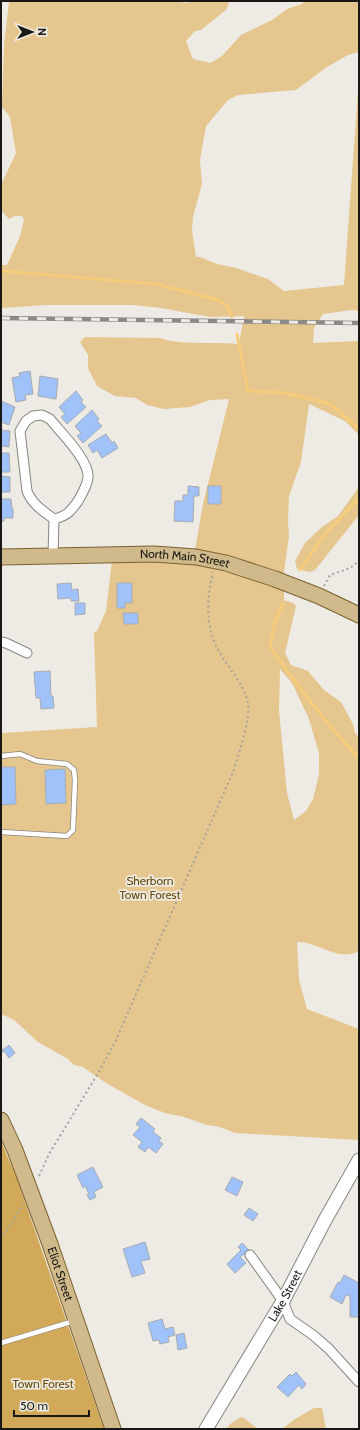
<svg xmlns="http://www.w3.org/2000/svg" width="360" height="1430" font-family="Cabin,sans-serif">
	<rect width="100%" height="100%" fill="#eeebe5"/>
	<path fill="#e5c68e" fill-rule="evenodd" d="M9,1H171L187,3L190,1H229L227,9L201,30L195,31L186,41L193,59L211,63L223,55L241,35L272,20L287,9L302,4L305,1H359V52L348,55L327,67L296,90L238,95L228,100L206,126L200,160L202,184L193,217L192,230L196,257H200L217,264L236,268L268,279L284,291L344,285L359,77V311L351,310L323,314L314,328L313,343L359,341V435L345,421L309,404L301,462L289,496L288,521L289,536L284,572V600L293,603L296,606L285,653L291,665L308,671L324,690L341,702L353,724L355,733L359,737V951C356,952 353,954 350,954C332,957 315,941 297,942L299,980L307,1009L359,1029V1140L235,1133L220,1127L207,1125L184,1117L165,1113L147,1106L106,1083L83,1067L74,1065L68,1059L38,1042L14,1020L1,1014V733L97,727L94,633L97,631L106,611L112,560L195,550L203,504L229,399L210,400L190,407L164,409L147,405L136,398L115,396L97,386L88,368V355L80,342L85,337L160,338C182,346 214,341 239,344L244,316L210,317L161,308L133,305H46L1,308V265H7L20,236L24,220L22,216H15L9,219L1,210V185L16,153L10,117L2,107L4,45ZM280,669L292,683L309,719L319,753V774L313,799L306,811L294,820L287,793L279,710Z
		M359,486V515L315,570L310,572L297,569L295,561L305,543L322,527L338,516L356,491Z
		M314,1408H322L326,1429H282L295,1419Z
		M241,1417L244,1418L258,1429H226L230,1424Z"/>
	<path fill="#d2a958" d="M1,1141L17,1179L104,1429H1Z"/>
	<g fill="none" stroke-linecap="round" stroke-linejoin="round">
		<path stroke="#f6cc7a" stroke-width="3" d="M1,271L156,284L218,300L227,306L232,317
			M237,334L248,391L285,393L330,404L359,429
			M300,570L322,538L359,498
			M283,604L275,621L270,647C298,686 326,724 359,758"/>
	</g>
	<path fill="#a0c2fb" stroke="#a7abb0" d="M30,371L33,394L25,395L26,400L16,402L12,378L20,376L19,373Z
		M40,376L58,379L56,399L38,396Z
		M76,391L83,400L81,402L86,407L67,424L61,417L65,414L59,407Z
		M1,401L15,407L9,425L1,422Z
		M92,410L99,419L97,421L102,426L83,443L77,436L81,433L75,426Z
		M1,430L10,431L9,447L1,446Z
		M106,434L112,443L114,441L118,448L102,458L97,450L93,453L88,445Z
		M1,453H9L10,472H1Z
		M1,476L10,477V492H1Z
		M188,486L199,487V496H194L193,522L174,521L175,501H183V495H188Z
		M208,486H221V504H208Z
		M1,499H11L12,508H13V518H4V521H1Z
		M71,583L72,590L78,589L79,601H71V598L58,599L57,584Z
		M117,583H132V603H125V608H117Z
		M75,603H85V614L75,615Z
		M123,613H138V624H124Z
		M50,671L51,696H53L54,708L41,709L40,698H36L34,672Z
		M1,767H15L16,804L1,805Z
		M65,769L66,803L46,804L45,770Z
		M9,1045L15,1053L9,1058L4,1051L1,1053V1047L3,1050Z
		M141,1118L155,1129L153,1132L161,1138L159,1141L163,1144L156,1153L148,1147L145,1152L138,1147L142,1142L133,1135L140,1127L136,1124Z
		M93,1167L103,1187L94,1192L96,1197L90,1200L87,1195L89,1194L85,1186L83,1188L77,1175Z
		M232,1177L243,1182L237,1196L225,1190Z
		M249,1208L258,1214L253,1221L244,1215Z
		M145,1242L150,1259L141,1261L145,1273L132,1277L123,1249Z
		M242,1243L250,1251L245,1255L244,1254L240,1257L246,1263L235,1273L227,1264L241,1250L238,1247Z
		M344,1275L359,1283V1317H350V1296L346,1295L342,1304L330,1297L338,1282L340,1283Z
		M162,1319L165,1329L173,1327L175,1335L168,1337L169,1342L160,1344L159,1340L153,1341L148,1323Z
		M184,1333L187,1348L178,1350L176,1335Z
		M296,1372L306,1384L302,1389L299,1385L288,1397L277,1387L290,1374L292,1376Z"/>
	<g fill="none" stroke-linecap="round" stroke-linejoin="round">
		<defs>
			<path id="lane" d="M1,756L20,754L37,761L67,764L74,770L75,780L73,830L67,836L1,832
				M1,1343L74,1321"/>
			<path id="street" d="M42,415L50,419C61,433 90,461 88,478C87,486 82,494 78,501C71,511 67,516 54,519C43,511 32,504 27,491L20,431L26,421L33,416Z
				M53,556L54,519
				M1,642L6,643L27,653
				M250,1255L283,1301L290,1319L313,1335L329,1349L359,1382"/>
			<g id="secondary">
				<path id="s1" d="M206,1429L283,1301L325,1220L359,1160"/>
			</g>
			<g id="primary">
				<path id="s2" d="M1,557L154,554L196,557L226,563L275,579L319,596L359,615"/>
				<path id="s3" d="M1,1120L15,1150L50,1244L113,1429"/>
			</g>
		</defs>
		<use href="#lane" stroke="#898680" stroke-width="6"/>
		<use href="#street" stroke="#898680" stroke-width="11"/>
		<use href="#secondary" stroke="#898680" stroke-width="15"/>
		<use href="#primary" stroke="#7b622f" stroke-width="17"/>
		<path stroke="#a6a49f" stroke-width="2" stroke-dasharray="2 3" stroke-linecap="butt" d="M324,586L330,575L350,568L359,561
			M39,1176L49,1154L100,1070L116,1040L233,772C238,755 251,720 248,703C244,685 231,671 221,655C205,629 206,601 213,572
			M1,1239L10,1226L23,1204"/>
		<use href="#lane" stroke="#fff" stroke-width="4.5"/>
		<use href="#street" stroke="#fff" stroke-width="9"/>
		<use href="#secondary" stroke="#fff" stroke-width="13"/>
		<use href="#primary" stroke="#d0b98a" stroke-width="15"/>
		<defs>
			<path id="rail" d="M1,318L359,323"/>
		</defs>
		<use href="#rail" stroke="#8c8a86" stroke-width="4.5"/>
		<use href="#rail" stroke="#eeebe5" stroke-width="3" stroke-dasharray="9" stroke-linecap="butt"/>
	</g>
	<g text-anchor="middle" stroke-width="3.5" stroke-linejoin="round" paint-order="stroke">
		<g font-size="12" fill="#191816" stroke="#eeebe5">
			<text dy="4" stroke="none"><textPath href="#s2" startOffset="184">North Main Street</textPath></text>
			<text dy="4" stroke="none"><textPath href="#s3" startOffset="165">Eliot Street</textPath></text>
			<text dy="4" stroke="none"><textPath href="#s1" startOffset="155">Lake Street</textPath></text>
		</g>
		<g font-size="12" fill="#654a07" stroke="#eeebe5">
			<text x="150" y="885">Sherborn<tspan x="150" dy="14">Town Forest</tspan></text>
			<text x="43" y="1388">Town Forest</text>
		</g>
	</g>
	<rect width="360" height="1430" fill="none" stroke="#191816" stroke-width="4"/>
	<g transform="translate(32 32) rotate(90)" stroke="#eeebe5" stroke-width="3" paint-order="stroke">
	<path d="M0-3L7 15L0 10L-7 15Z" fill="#191816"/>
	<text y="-6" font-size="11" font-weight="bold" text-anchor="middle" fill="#191816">N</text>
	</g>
	<path d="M14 1410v6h75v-6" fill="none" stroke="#191816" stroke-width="2"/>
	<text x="20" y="1410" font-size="12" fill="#191816" stroke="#eeebe5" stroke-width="3" paint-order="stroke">50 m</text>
</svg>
